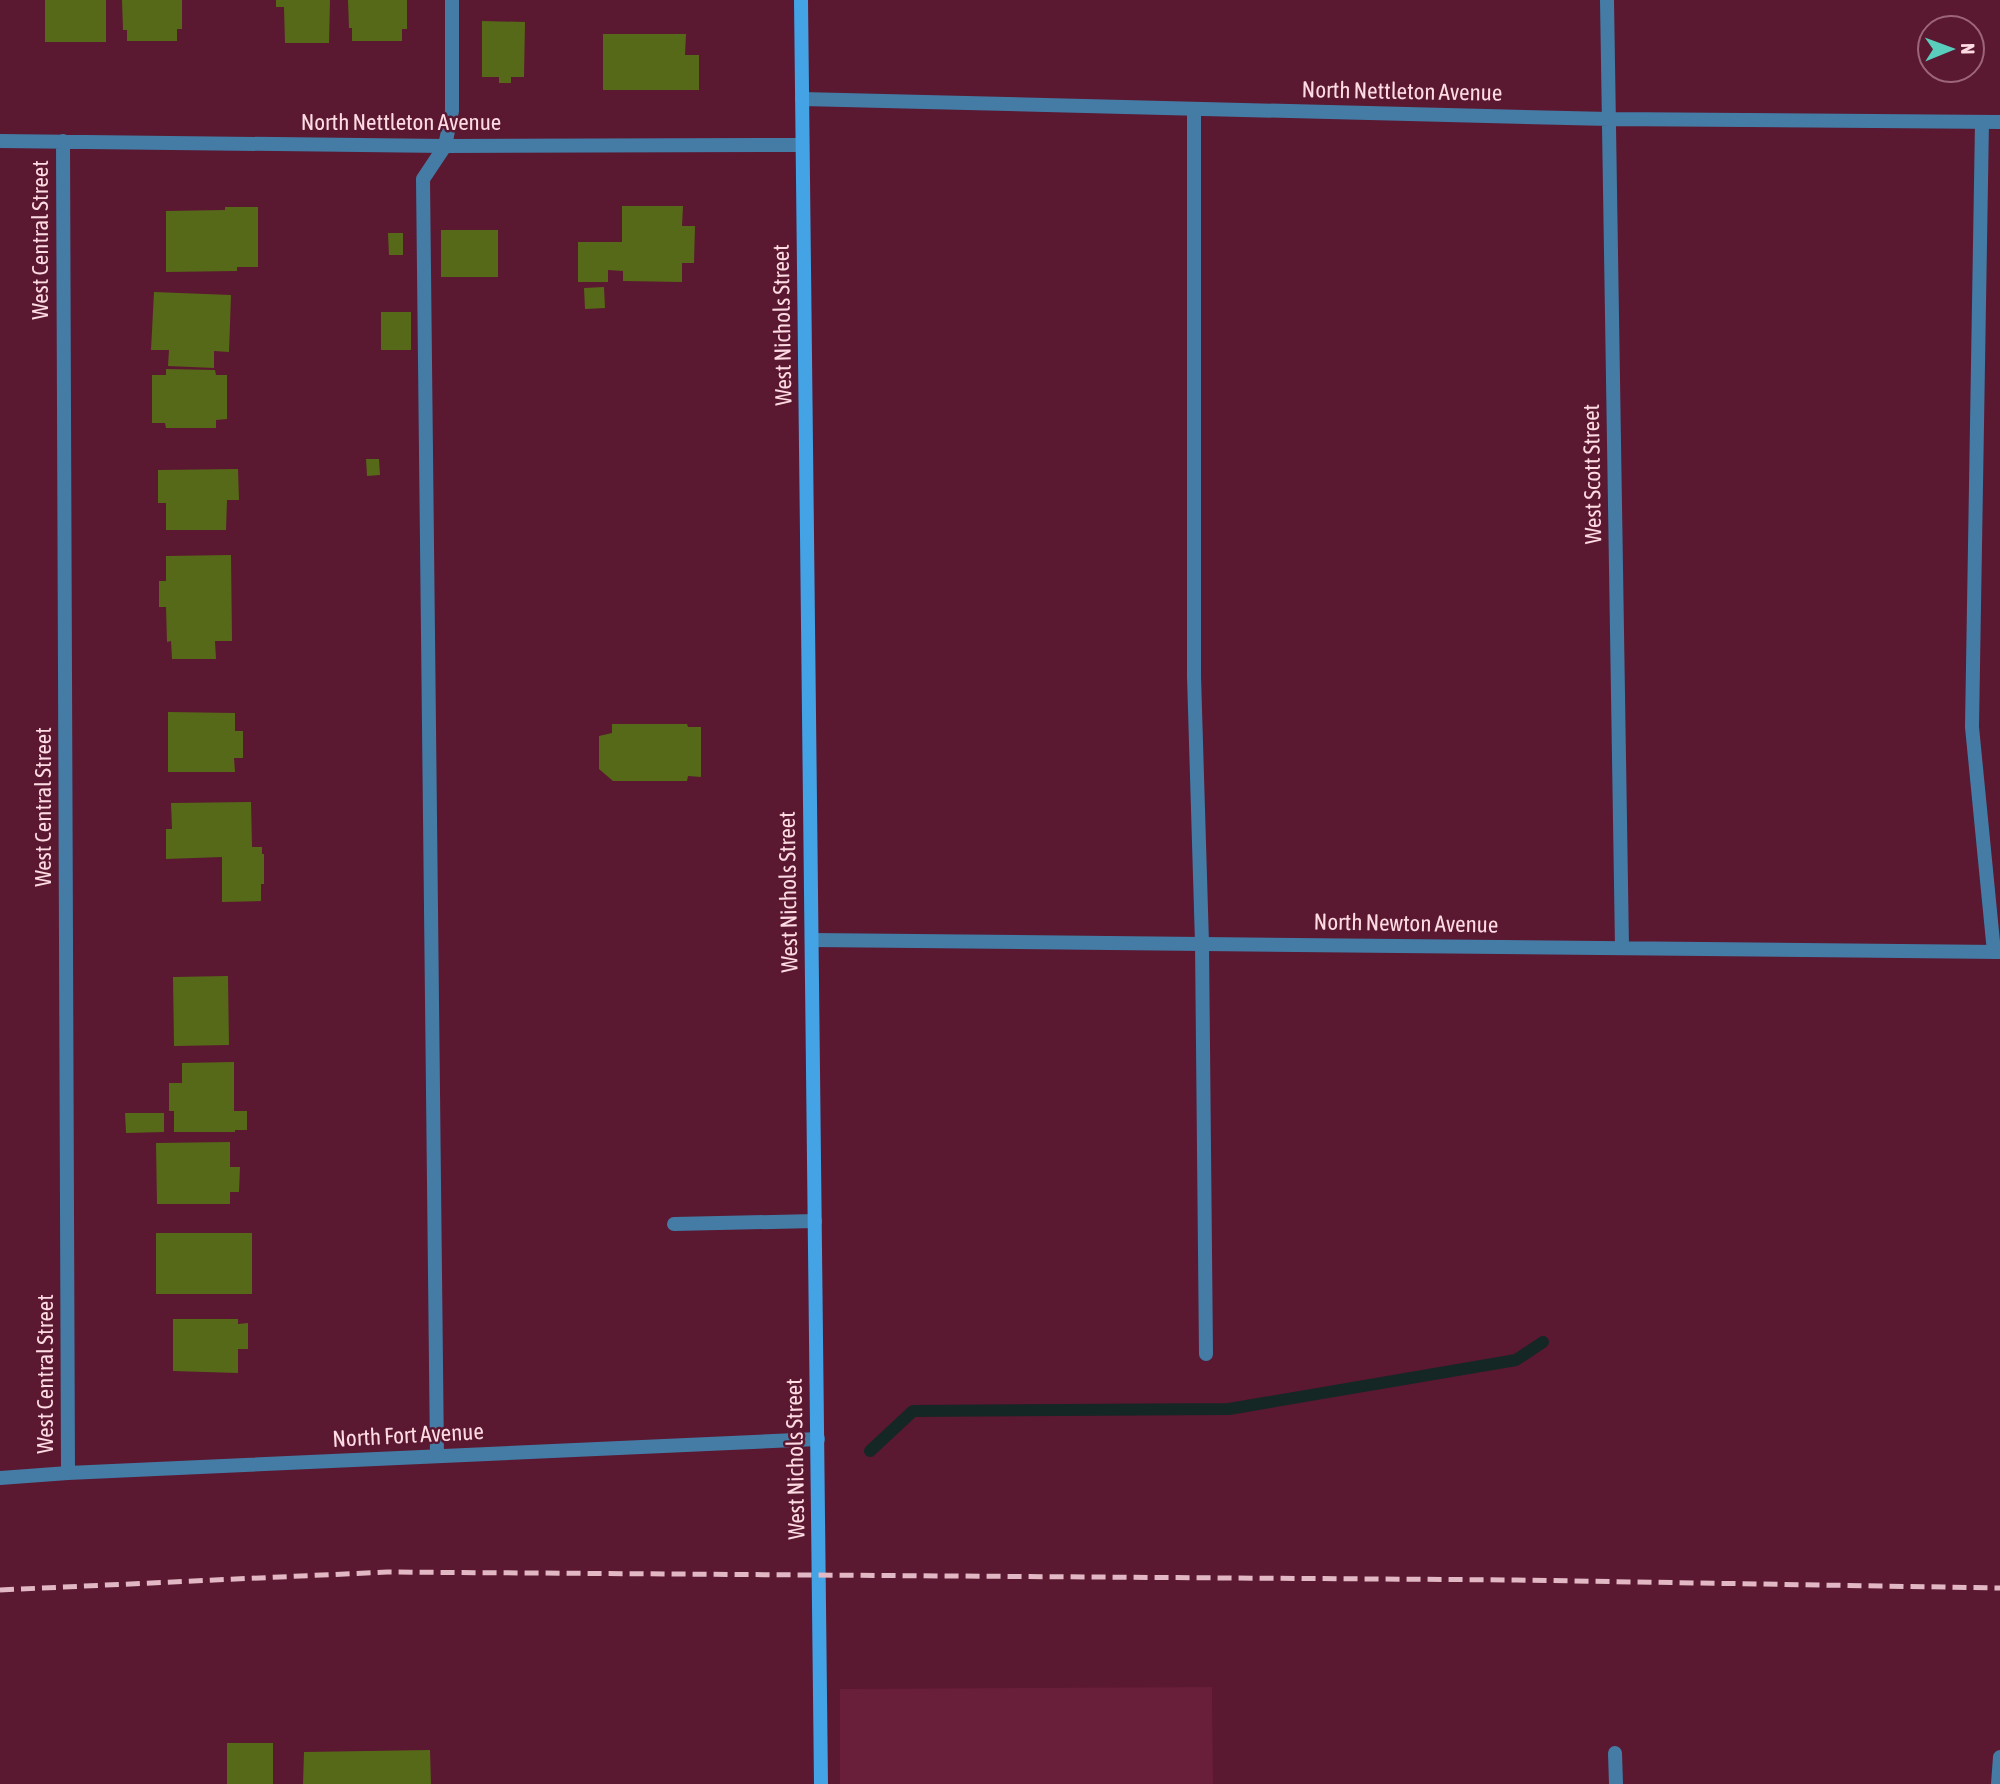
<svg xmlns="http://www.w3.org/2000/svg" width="2000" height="1784" font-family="'Asap Condensed',sans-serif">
	<rect width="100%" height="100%" fill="#5b1831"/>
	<path fill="#691e39" d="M1212,1687L1213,1784H840V1689Z"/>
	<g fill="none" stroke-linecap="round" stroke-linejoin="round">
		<path stroke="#142724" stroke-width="12" d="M870,1451L913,1411L1229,1409L1516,1360L1543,1342"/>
	</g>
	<path fill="#566918" d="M45,0H106V42H45Z
		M122,0H182V29H177V41H127V30H123Z
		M276,0H330L329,43H285L284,7H276Z
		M348,0H407V29H402V41H352V28H349Z
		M482,21L525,22L524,77H511V83H499V77H482Z
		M603,34H686L685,55H699V90H603Z
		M622,206H683L682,226H695L694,263H682V282L623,281V271L608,270V282H578V242H622Z
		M225,207H258V267H237V271L166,272V211L225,210Z
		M441,230H498V277H441Z
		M388,233H403V255H389Z
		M604,287L605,308L585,309L584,288Z
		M154,292L231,295L229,352L214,351V368L168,366L169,350H151Z
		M381,312H411V350H381Z
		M166,369L215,370L216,375H227V419L216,420V428H166L165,423H152V375H166Z
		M366,459H379L380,475L367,476Z
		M238,469L239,500H227L226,530H166V503H158V470Z
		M231,555L232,641H215L216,659H172L171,641L167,642L166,607H159V581H166V556Z
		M168,712L235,713V731H243V758H234L235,772H168Z
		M612,724H687L688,727H701V777L688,776L687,781H613L599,769V736L612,733Z
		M251,802L252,847H262V854H264V884H261V901L222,902V857L166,859V829H172L171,803Z
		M228,976L229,1045L174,1046L173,977Z
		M234,1062V1111H247V1130H235V1132H174V1111H169V1083H182V1063Z
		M125,1113H164V1132L126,1133Z
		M230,1142V1167H240L239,1192H230V1204H157L156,1143Z
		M156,1233H252V1294H156Z
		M173,1319H238V1324L248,1323V1349H238V1373L173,1371Z
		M227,1743H273V1784H227Z
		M430,1750L431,1784H303L304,1752Z"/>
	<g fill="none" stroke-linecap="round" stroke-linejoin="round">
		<path stroke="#447ca5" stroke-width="14" d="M1194,109V676L1202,943L1206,1354
			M1982,122L1972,727L1994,952
			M674,1224L815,1221
			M437,1456L423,179L445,146L452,111V0
			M1998,1784L2000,1757"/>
		<path stroke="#447ca5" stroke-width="14" d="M1607,0L1622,947
			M802,99L1609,119L2000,122
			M0,141L445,146L802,145
			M63,141L68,1473
			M812,940L2000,952
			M0,1478L68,1473L818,1439
			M1615,1753L1616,1784"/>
		<path stroke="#43a3e4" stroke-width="14" d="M801,0L821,1784"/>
		<path stroke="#e1b8c3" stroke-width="5" stroke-dasharray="14 7" stroke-linecap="butt" d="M0,1590L387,1572L1517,1580L2000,1588"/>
	</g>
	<g text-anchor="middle" stroke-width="5" stroke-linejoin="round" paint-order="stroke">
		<g font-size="23" fill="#fedbe3" stroke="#5b1831">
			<text transform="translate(1402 91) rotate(1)" y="8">North Nettleton Avenue</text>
			<text x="401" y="130">North Nettleton Avenue</text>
			<text transform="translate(40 240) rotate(-90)" y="8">West Central Street</text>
			<text transform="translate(782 325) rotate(-91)" y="8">West Nichols Street</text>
			<text transform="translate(1592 474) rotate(-91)" y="8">West Scott Street</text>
			<text transform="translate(43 807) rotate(-90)" y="8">West Central Street</text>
			<text transform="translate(788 892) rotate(-91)" y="8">West Nichols Street</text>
			<text transform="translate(1406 923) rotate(1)" y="8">North Newton Avenue</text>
			<text transform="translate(45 1374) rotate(-90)" y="8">West Central Street</text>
			<text transform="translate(408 1435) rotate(-3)" y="8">North Fort Avenue</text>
			<text transform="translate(795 1459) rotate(-91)" y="8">West Nichols Street</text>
		</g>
	</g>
	<g transform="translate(1951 49) rotate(89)"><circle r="33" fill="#5b1831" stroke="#9c6678" stroke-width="2"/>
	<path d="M0-5L12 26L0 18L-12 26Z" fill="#5acebc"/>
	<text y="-10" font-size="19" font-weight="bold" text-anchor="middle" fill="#fedbe3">N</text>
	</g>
</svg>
